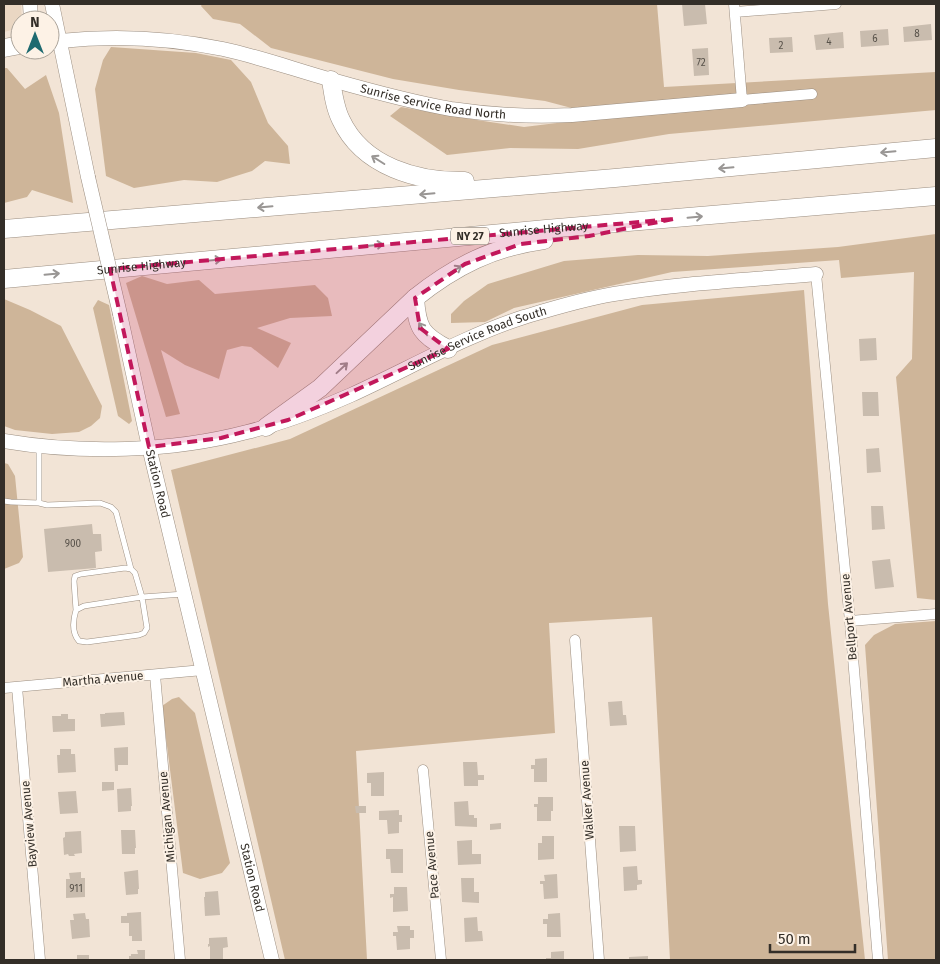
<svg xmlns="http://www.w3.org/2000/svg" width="940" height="964" font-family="'Fira Sans',sans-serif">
	<rect width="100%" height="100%" fill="#f2e4d6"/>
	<path fill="#ead7c3" d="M4,4H21L22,20H20V24L12,30L4,32Z"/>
	<path fill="#ceb599" d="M202,4H657L664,87L936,72V110L669,134L578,149L510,148L447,155L390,116L401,107L477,120L524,127L606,117L545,101L459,90L393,79L271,48L240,24L213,19L201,6Z
		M111,47L196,53L231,60L251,82L268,123L288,146L290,164L265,161L252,171L217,182L184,180L134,188L106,176L95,89L103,60Z
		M4,68H7L25,89L46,75L59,113L73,203L32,190L27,197L4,203Z
		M936,234V600L917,598L896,377L912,359L914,272L841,278L839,260L672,272L514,308L485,322L451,323V314L464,301L488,284L564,261L638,255L708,256L838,247Z
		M142,276L167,284L199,280L215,294L315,285L328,298L332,316L290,318L257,328L291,343L278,368L251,347L242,346L227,350L219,379L185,365L161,350L180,414L166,417L126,283Z
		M804,290L828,604L865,960H670L652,617L549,623L555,733L356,751L367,960H285L171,470L290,439L492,345L642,305Z
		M4,299L30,310L61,326L102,406L100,418L91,426L79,432L52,434L15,430L4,426Z
		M98,300L109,305L132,421L129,424L118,416L93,308Z
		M4,463L8,464L15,476L23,557L19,563L4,569Z
		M936,621V960H888L865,645L874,635L895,624Z
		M179,697L195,713L230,863L222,873L200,879L183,873L162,706L172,699Z"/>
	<path fill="#c9bcae" d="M682,4H705L707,24L684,26Z
		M931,24L932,40L904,42L903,27Z
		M888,29L889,45L861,47L860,31Z
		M843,32L844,48L816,50L814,35Z
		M792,37L793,52L770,53L769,38Z
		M708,48L709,75L694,76L692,49Z
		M876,338L877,360L860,361L859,339Z
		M862,392H878L879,416H863Z
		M879,448L881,472L867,473L866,449Z
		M871,506H883L885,529L872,530Z
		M92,524L93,534H101L102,551L95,552L96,568L48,572L44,529Z
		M890,559L894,587L875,589L872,561Z
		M622,701L623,715H626L627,725L610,726L608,702Z
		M124,712L125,725L101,727L100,714H105V713Z
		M61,714H68V719H75V731L53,732L52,716H61Z
		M128,747V765H118V771H115L114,748Z
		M60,749H71V754H75L76,772L58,773L57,755H60Z
		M547,758V782H534V769H531V765H535V759Z
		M463,762H477L478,775H484V780H478V786H464Z
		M384,772V796H371V783H367V773Z
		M102,782H114V790L102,791Z
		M131,788L132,806H131V811L118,812L117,789Z
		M76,791L78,813L60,814L58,792Z
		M538,797H553V811H551V821H537V807H534V804H538Z
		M468,801L469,815H474V818H477V827L455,826L454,802Z
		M355,806H366V813H356Z
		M399,810V815H402V822H399V833L388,834L387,820H379V811Z
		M501,823V829L490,830V824Z
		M619,826H635L636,851L620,852Z
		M121,830H135L136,848H135V854H122Z
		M81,831L82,853L74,854L75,856H69L68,854L64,855L63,838L65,837V832Z
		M542,836H554V859L538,860V843H542Z
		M472,840V854H481V864L458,865L457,841Z
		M386,849H403V873H391L390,859H386Z
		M637,866L638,880H642V884L637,885V890L624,891L623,867Z
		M138,870L139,889H138V894L126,895L124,872Z
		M81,872V878H85V897L66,898V879H70L69,873Z
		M557,874L558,898L544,899L543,884H540V881H545L544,875Z
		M461,878H474V892H479V903L462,902Z
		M394,887H407L408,911L393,912V897L390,898V894H394Z
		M218,891L220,915L205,916L204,897H205V892Z
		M141,912L142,941H132V936H129V923H121V916H127V913Z
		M85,913L86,919H89L90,937L72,939L70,920H74L73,914Z
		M560,913L561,937H547V924H543V919H548V914Z
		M477,917L478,931H482L483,941L465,942L464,918Z
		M397,926H410V930H414V938H410V949L397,950L396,936H393V932H398Z
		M227,937L228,947L223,948V960H210V946L208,947V944H209V938Z
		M137,950H145V960H129V956H131V954H138Z
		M564,951V960H546V958H551V952Z
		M77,955H89V960H77Z
		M648,956V960H629V957Z"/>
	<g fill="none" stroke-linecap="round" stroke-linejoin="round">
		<defs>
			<path id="lane" d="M39,446V503L47,505L100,503L111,507L116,512L131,569
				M4,501L11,502L39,503
				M76,610L74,581L75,576L81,574L125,568L131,569L135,573L142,597L147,628L144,633L139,635L87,642L79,641C72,633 73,620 76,610L84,606L142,597L184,594"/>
			<path id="street" d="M734,4L742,100L812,94
				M735,12L836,4
				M816,274L850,621L878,960
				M850,621L936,614
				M575,640L599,960
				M155,675L180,960
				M17,687L40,960
				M4,688L203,670
				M423,770L441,960"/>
			<g id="secondary">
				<path d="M30,4L31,20"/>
				<path d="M52,4L88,177"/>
				<path id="s1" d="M60,41C114,35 170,38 223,49C260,57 296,70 332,80C371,91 411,102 451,109C491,115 531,117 572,115L742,100"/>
				<path id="s2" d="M120,314L149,447L272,960"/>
				<path id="s3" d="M4,441C81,454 171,452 247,432C283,423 317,410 351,395C408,369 465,336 524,317C554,308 583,299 614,294C681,283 749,280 816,274"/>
			</g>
			<g id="highway">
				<path d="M50,41H60"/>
				<path d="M4,48L20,45"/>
				<path d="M331,80C333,94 335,108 341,120C363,167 418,182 465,181"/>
				<path d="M4,229L615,178L936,148"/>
				<path id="s4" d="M4,279L546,229L936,196"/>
				<path d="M415,298C417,328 421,335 448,349"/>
				<path d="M266,427L320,388L415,298C455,266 493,247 544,240"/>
			</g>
		</defs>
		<use href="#lane" stroke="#9b8e81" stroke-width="6"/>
		<use href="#street" stroke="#9b8e81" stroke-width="11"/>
		<use href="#secondary" stroke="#9b8e81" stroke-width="15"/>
		<use href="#highway" stroke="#9b8e81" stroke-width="19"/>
		<use href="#lane" stroke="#fff" stroke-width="5"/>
		<use href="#street" stroke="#fff" stroke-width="10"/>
		<use href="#secondary" stroke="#fff" stroke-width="14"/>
		<use href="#highway" stroke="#fff" stroke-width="18"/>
		<defs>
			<path id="secondary-bridge" d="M88,177L120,314"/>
		</defs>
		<use href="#secondary-bridge" stroke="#9b8e81" stroke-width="15" stroke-linecap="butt"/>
		<use href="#secondary-bridge" stroke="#fff" stroke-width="14"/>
	</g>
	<defs><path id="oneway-shaft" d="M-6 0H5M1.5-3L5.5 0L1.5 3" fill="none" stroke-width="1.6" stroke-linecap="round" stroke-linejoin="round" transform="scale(1.25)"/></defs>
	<g stroke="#999694">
		<use href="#oneway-shaft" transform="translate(888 152) rotate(175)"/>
		<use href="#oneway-shaft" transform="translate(378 160) rotate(-148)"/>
		<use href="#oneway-shaft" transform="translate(726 168) rotate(175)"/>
		<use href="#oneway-shaft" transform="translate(427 194) rotate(175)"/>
		<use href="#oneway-shaft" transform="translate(265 207) rotate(175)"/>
		<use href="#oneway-shaft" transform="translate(695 217) rotate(-5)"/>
		<use href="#oneway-shaft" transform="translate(376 245) rotate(-5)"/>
		<use href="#oneway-shaft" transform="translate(214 260) rotate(-5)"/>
		<use href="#oneway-shaft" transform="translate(455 270) rotate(-30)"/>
		<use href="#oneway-shaft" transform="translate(52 274) rotate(-5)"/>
		<use href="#oneway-shaft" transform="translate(423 329) rotate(-123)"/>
		<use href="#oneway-shaft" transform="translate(342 368) rotate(-43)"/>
	</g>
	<path fill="#c2185b" fill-opacity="0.2" stroke="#c2185b" stroke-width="4" stroke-dasharray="10 6" stroke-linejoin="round" d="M673,219L589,236L521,244L465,264L415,298L420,328L448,349L288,420L221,438L149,447L110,269Z"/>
	<g text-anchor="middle" stroke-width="4" stroke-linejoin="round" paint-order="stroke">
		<g font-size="10" fill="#58524a">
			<text x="917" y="37">8</text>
			<text x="875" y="42">6</text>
			<text x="829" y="45">4</text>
			<text x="781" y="49">2</text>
			<text x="701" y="66">72</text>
			<text x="73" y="547">900</text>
			<text x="76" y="892">911</text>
		</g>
		<rect fill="#fdf2e6" stroke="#706961" stroke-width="1" x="451" y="227.5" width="38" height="17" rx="4"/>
		<g font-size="11" font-weight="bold" fill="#332e28">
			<text x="470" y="240">NY 27</text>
		</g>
		<g font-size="12" fill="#332e28" stroke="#fdf2e6">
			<text dy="4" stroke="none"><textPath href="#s1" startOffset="381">Sunrise Service Road North</textPath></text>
			<text dy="4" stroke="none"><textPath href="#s4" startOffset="542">Sunrise Highway</textPath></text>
			<text dy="4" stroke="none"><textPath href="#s4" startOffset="138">Sunrise Highway</textPath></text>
			<text dy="4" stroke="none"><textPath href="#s3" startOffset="494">Sunrise Service Road South</textPath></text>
			<text dy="4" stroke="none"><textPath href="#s2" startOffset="174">Station Road</textPath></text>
			<text transform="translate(849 617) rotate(-95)" y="4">Bellport Avenue</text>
			<text transform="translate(103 679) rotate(-5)" y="4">Martha Avenue</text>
			<text transform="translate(587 800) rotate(-94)" y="4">Walker Avenue</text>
			<text transform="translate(167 817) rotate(-95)" y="4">Michigan Avenue</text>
			<text transform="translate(29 824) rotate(-95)" y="4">Bayview Avenue</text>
			<text transform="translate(432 865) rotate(-95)" y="4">Pace Avenue</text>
			<text dy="4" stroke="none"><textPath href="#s2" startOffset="579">Station Road</textPath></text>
		</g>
	</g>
	<rect width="940" height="964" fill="none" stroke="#332e28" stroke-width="10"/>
	<g transform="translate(35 35)"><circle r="24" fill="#fdf2e6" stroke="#aca49a"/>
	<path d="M0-4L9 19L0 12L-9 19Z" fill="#1e6a70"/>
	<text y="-8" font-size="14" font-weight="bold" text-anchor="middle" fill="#332e28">N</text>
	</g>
	<path d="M770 944v8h85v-8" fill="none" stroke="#332e28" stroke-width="2.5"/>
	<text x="778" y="944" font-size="15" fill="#332e28" stroke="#fdf2e6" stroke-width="4" paint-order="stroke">50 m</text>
</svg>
